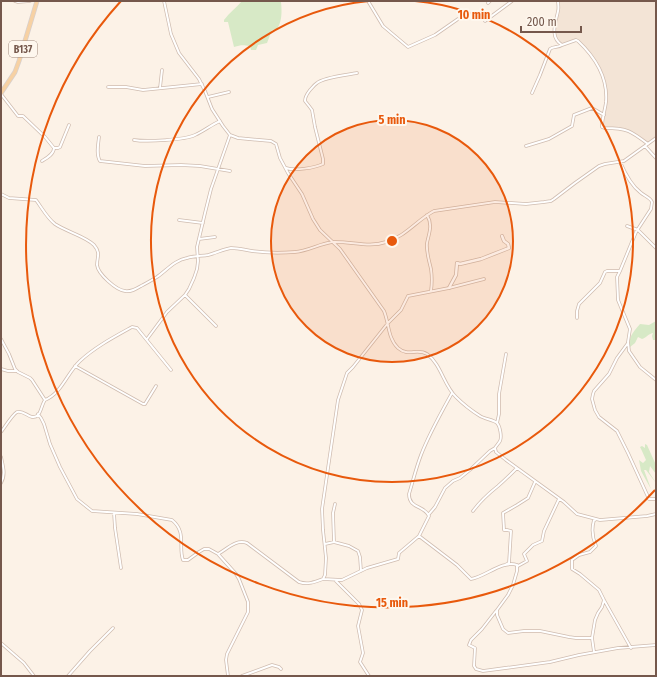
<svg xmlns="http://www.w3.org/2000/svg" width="657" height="677" font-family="'Fira Sans Condensed',sans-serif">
	<rect width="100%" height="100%" fill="#fcf2e7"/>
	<path fill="#f3e4d6" d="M558,1H656V138L648,143L632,132L603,127L606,102L605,86L598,65L578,40L562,45L557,40L554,28L558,10Z"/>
	<path fill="#d7e9c6" d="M242,1H281V2C282,11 282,22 277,29L272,30L267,43L258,45L256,50H251L250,46C242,45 241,45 234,47L228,22H224V20C229,13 236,8 242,1Z
		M656,321V340H653L652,336L653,333C648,334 646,338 642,339L638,337L635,343L630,347C628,337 634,331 640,324L649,325Z
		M645,444L647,445L656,465V474L650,466L649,472L656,483L646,470H644L651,489L641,471L639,460L643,463L646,460L642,451L640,447L642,446L645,448Z"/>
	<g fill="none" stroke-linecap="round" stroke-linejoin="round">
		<defs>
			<path id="minor" d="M15,1L18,2L30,1
				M164,1L171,34L179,53L199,79L205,91L212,109L223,126L230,135L238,138L271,141L276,144L280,158L288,173L302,194L313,219L320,230L340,249L384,311C389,323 388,339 398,348C408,357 417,348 427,354C441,364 444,386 456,397C463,404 472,411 480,416C485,419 494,420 497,423C500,426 502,437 500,441C499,443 496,446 495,448L496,452L506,460L564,502L577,514L600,520L647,516L656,514
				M368,1L383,26L408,47L435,35L458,19
				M558,1C558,4 559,8 558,11C556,22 549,37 562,45L576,40L578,41C595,57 608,77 606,102C605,110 602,119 602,127L605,128C627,128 631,131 648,144
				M488,3L490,1
				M485,21L512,1
				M108,87H126L143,90L202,84
				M160,88L162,70
				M532,93L540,75L550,49C553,46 558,48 562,45
				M1,94L18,116H23L45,137L54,148H58L60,147L69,125
				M208,97L229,92
				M99,137C98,145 96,155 100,161L145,166L181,165L200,166L230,171
				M134,140C146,142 185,140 195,135C204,131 211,125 220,121
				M526,146L549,139L572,126L574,115L592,108L604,115
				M645,146L656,158
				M42,161C47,158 54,154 54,148
				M620,162C624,171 632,186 640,192C644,196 650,197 652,202L651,209L636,232L620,271L617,277L618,300L630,329L628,342L629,351L640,367L656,380
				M286,168C295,171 314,168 323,164V159L315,127L312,110L309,106L305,101C305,96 307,94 310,90C312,88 314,85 317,83C324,77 347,75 357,73
				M1,194L9,198L36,200C42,208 47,218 55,224C65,231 87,237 94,245C101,253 97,257 97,265C98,274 116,290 125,291C131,292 136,289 141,286C147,283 152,280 157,277C167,270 175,260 187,258C194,256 202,256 208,255C216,253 224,249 231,248C239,248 245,250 252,251C266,253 281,253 295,252C308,251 319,244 332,242C351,241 369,248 386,242C405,237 417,220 434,211L495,202L526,204L544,202L551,201L554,199L575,183L599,166L605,164L624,161L656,138
				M427,215C433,225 429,233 427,243C426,252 429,260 431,269C432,276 432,284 431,291
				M179,220L203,223
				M627,226L638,230L656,248
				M199,239L215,237
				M185,295L216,326
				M577,318V311L579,304L600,283L605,272L607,271H619
				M1,339L9,354L15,369L18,372L30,378L32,380L45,400
				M147,339L167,312L185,295L189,289L194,278L197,269L198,261L197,247L205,213L211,189L230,135
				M628,343L617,358L609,374L594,391L593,394L592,399L595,410L599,417L617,431L628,453L649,499H656
				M75,366L143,404H145L156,386
				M1,369L8,371H16
				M38,414L41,418L44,424L50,444L60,467L77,499L92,511L137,514L172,520C187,532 178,547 183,560H188L199,552L204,549H209L218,554L236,574L239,579L248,602V612L227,654L226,660L228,676
				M497,423L499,414V394L506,354
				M1,432C5,427 12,415 17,412C24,409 31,422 38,415C41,412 42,404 45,400C62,393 67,373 80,361C95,347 114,337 132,327L137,328L171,370
				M1,457C3,466 6,475 1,483
				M473,511C481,500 488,494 498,486C505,480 511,474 517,468
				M114,513L115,528L121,568
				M429,514L435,507L445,488L453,481L460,478L471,469L490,451L495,448
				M595,520H594C591,530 592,537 596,546L590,552L579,555L572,560V569L580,574L599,590L604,600L631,648
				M419,536L457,565L471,579C485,577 502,560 517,565V571L513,585L508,595L497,610V615L503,629L508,633L524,631H540L569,637L576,638H592
				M334,542L333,513L335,504
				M325,544L334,542L349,546L358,551L360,557L361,571
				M218,554C227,549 236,539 247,543L299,582C308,585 315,582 323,579L325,575L326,558L323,530L322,509L338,400L347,373L353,367L388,323L401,310L408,296L449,288L484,279
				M505,565L509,563L511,531L507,530H504L503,513L517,505L528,498L535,482
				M517,565L518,566L527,561L524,554L533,545L542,541L544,531L559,499
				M323,579L342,580L367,568L398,559L399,553L419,536L429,516C424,505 409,509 409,494C413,481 416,468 421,455C429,434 441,413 452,393
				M336,581L359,604L362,610L358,626L363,653L360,662L369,676
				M496,611L482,629L471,640L469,645L475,648L474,666L476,669L483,671L550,662L579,655L618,648L656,645
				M1,643L24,663L34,676
				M594,652L592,638L595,620L598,613L602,607L604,600
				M68,676L90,651L113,628
				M242,676L272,665L279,667L281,669"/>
			<path id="tertiary" d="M449,288L456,275L457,263L460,264L481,259L509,248L508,244L504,241L502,236"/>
			<path id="primary" d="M1,93L15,72L19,61L37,1"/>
		</defs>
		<use href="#minor" stroke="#cfbcb0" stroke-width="3.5"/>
		<use href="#tertiary" stroke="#cfbcb0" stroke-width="4"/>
		<use href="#primary" stroke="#d8d0cd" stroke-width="5"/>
		<use href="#minor" stroke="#fff" stroke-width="2"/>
		<use href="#tertiary" stroke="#fff" stroke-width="2.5"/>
		<use href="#primary" stroke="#f7d1a3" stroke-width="3.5"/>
	</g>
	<circle cx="392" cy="241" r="121" fill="#e8590c" fill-opacity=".12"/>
	<g fill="none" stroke="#e8590c" stroke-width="2">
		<circle cx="392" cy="241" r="121"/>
		<path d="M415 1A241 241 0 1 1 369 1"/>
		<path d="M655 490A362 362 0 0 1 121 1"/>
	</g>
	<g text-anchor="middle" stroke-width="4" stroke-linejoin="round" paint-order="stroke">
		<rect fill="#fef7ee" stroke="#9e887d" stroke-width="1" x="9" y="41" width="28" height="16" rx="3"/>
		<g font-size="10" font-weight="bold" fill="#75584c">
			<text x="23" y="53">B137</text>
		</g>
	</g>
	<circle cx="392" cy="241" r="6" fill="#e8590c" stroke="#fef7ee" stroke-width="2"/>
	<g font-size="12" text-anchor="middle" font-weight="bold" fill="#e8590c" stroke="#fef7ee" stroke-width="4" stroke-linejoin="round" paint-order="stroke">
		<text x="474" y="19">10 min</text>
		<text x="392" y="124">5 min</text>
		<text x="392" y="607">15 min</text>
	</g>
	<rect width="657" height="677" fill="none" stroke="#75584c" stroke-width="4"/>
	<path d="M521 26v6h60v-6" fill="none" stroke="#75584c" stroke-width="2"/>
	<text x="527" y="26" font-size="12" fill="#75584c" stroke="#fef7ee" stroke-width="3" paint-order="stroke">200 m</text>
</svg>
